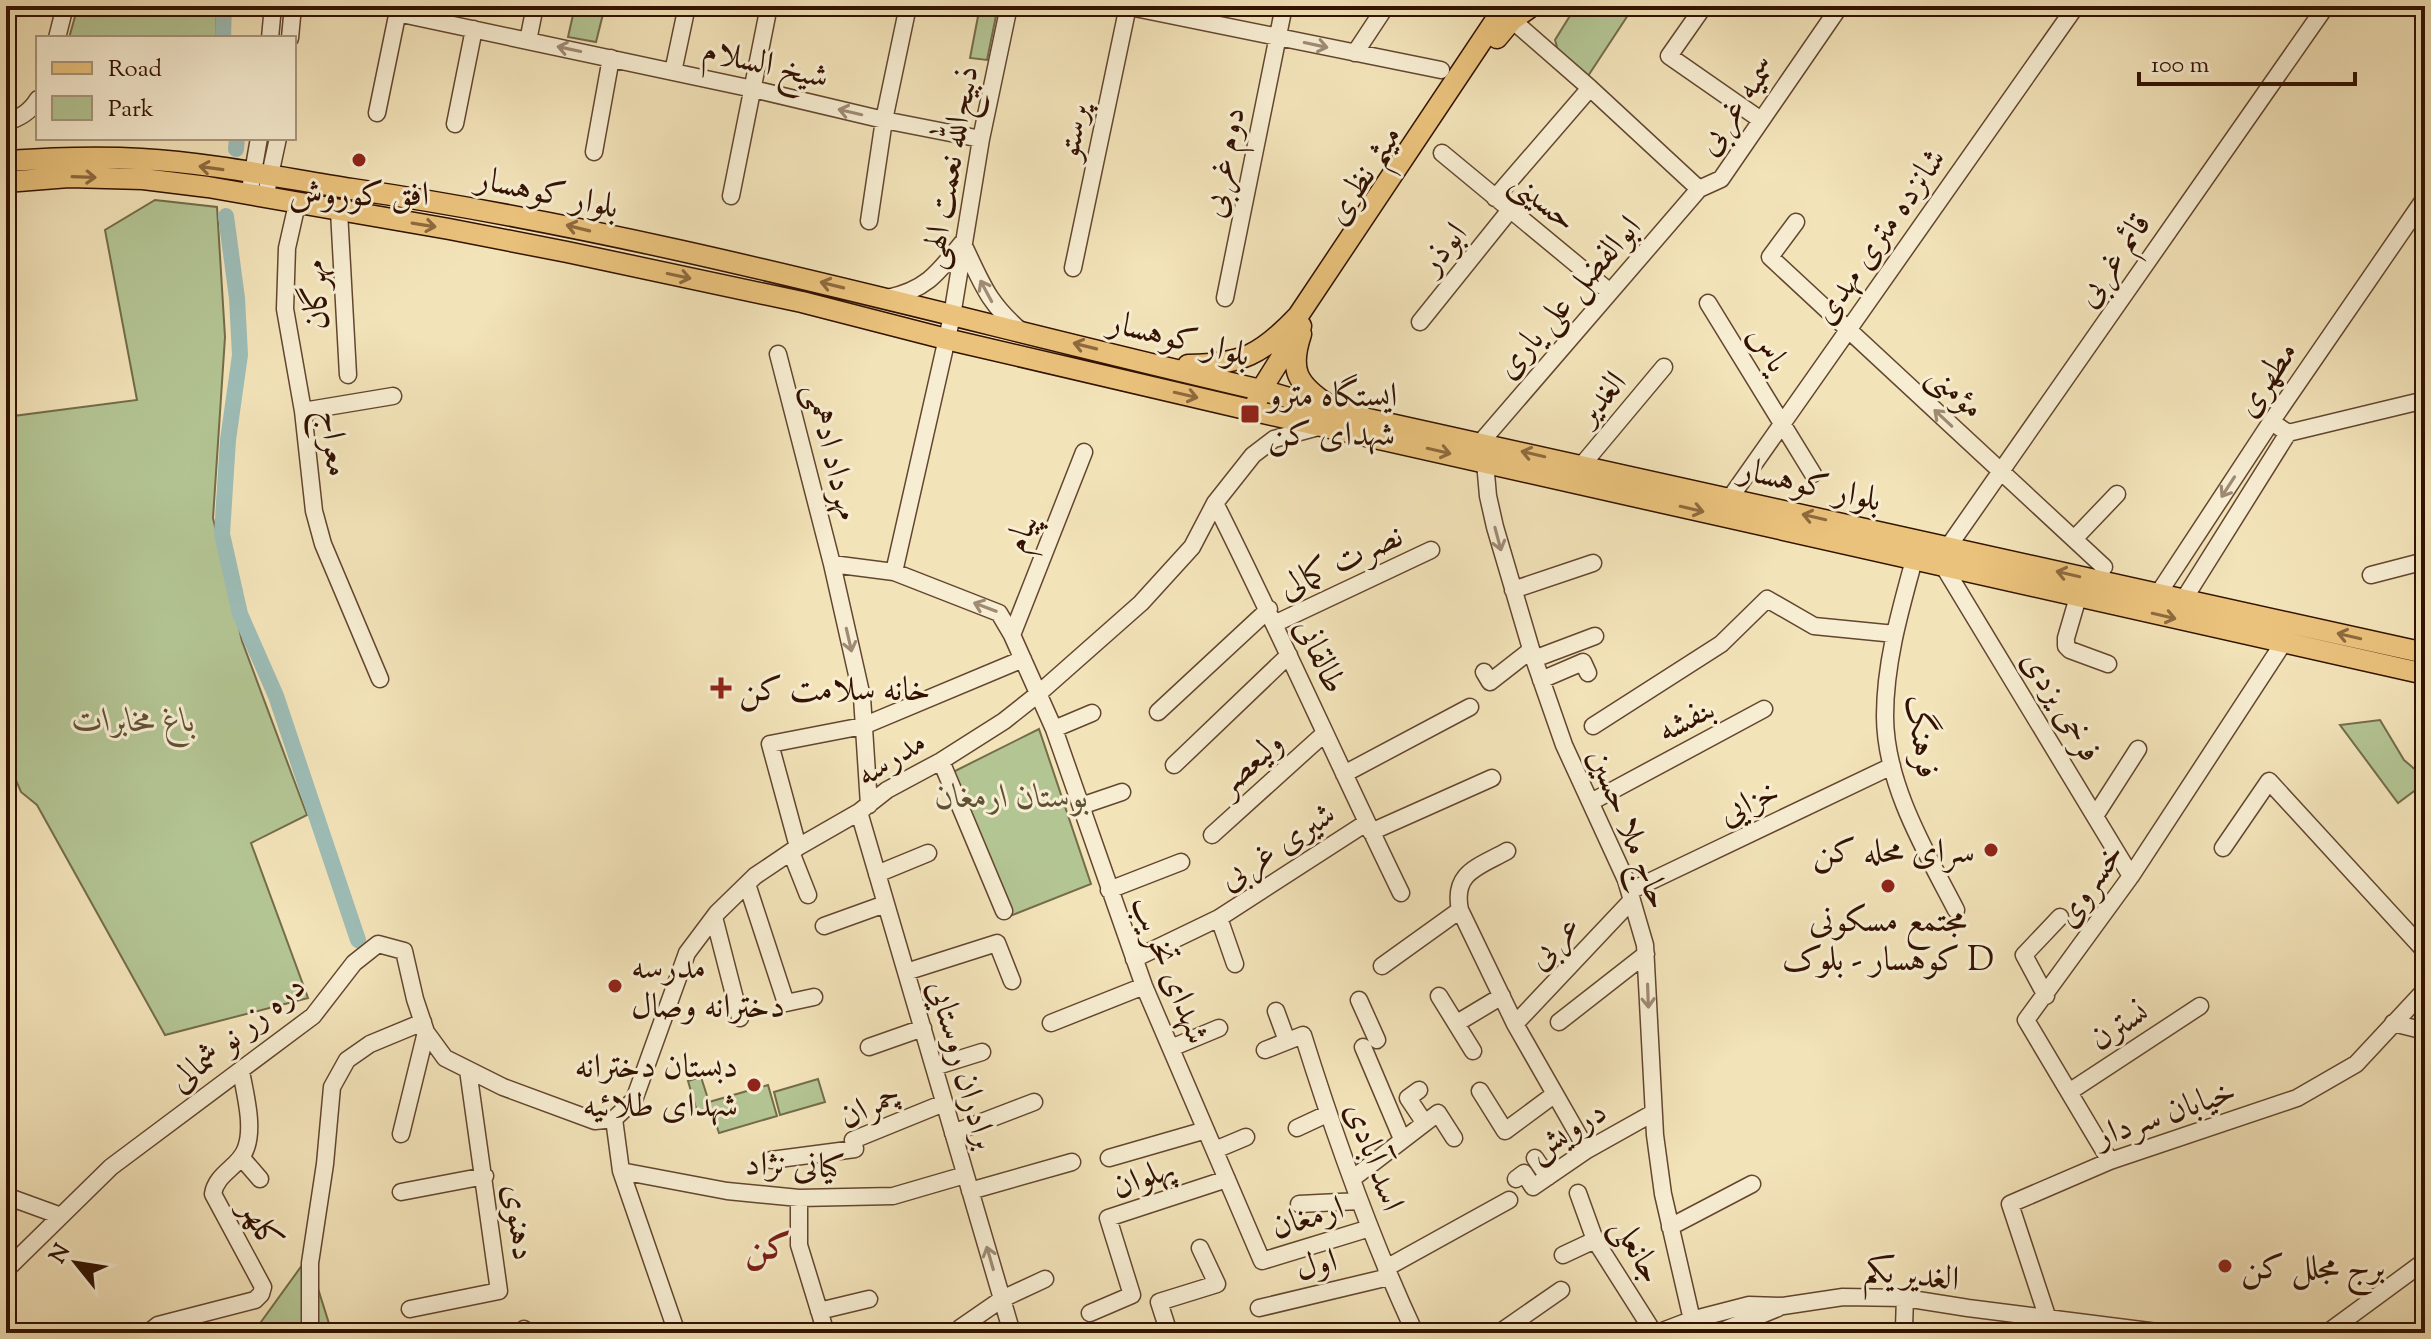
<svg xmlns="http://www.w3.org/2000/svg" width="2431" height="1339" font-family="'Sorts Mill Goudy',Amiri,serif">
	<rect width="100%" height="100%" fill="#f3e3b9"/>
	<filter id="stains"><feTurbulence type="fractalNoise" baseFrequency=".0025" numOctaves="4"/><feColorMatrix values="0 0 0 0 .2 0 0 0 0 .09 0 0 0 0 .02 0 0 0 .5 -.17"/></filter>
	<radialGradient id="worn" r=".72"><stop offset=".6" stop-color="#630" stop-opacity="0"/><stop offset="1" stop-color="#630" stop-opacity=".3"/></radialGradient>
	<path fill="#b4c594" stroke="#746c4a" stroke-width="2" d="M78,6H217L216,38H69Z
		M575,6H605L596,42L568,37Z
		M980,6H998L987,60L970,58Z
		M1576,6H1634L1588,76L1558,51L1555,40Z
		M155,200L217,207L225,337L213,518L242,641L307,815L251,843L308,998L165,1035L37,805L21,792L6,757V417L137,400L105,230Z
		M2380,720L2404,760L2425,778V783L2398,803L2340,725Z
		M1039,729L1091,884L1010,916L953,772Z
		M701,1077L709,1102L768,1085L777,1116L719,1133L712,1112L698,1115L688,1081Z
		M818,1079L825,1102L780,1115L774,1092Z
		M308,1257L332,1333H253Z"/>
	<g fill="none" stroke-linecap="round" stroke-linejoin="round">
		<path stroke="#9dbdb7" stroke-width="16" d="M223,38L224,6
			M236,149L237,138
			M226,216L237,298L240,355L228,440L222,534L240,614L276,696L358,940"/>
		<defs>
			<path id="minor" d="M1125,6L1441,70
				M1704,6L1669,56L1761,120
				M397,13L753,89L884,120L981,139
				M1512,20L1590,88L1699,189
				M57,38L65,6
				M270,38L273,6
				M290,38L293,6
				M528,41L535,6
				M1355,53L1386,6
				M673,72L687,6
				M377,113L399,6
				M6,122C20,118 30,112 38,99
				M455,124L474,29
				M594,152L611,58
				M1442,153L1610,292
				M251,184L259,138
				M731,196L769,6
				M265,198L278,138
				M1495,198L1590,88
				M297,204L287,248L285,309L303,411L314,511L323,544L380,679
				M339,211L348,375
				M869,221L884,120L908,6
				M1796,222L1770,257L2104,567
				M963,244C982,283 987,302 1021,331
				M1073,268L1128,6
				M887,298C926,290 938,273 962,243
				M1225,298L1284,6
				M1708,303L1813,474
				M1420,322L1510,210
				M778,354L832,564L862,697L869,805
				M303,411L393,396
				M2279,427L2288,433L2425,400
				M1481,442L1699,189L1721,179L1840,6
				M1485,462L1488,496L1495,527L1534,659L1564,745L1626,880L1645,945L1655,1135L1663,1194L1695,1333
				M1582,465L1664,367
				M1730,498L2076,6
				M1215,503C1280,632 1338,764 1401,893
				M2074,539L2117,494
				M1948,547L2326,6
				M1914,560C1900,611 1885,663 1885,716C1885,784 1926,852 1956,910
				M832,564L894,572L999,613L1012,635L1054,729L1144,986L1262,1261L1370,1228
				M1944,567L2131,876
				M894,572L952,316L981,139L1009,6
				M2371,575L2425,561
				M1513,590L1593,563
				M2158,594L2271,422L2425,198
				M2078,597L2066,638V646L2070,650L2108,664
				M2184,599L2288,433
				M1274,624L1431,550
				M1012,635L1084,452
				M1534,659L1595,636
				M1484,672L1490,682L1531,650
				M1541,680L1583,662L1588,673
				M1158,712L1269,609
				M1593,726L1721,644L1767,599L1814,626L1895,634
				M1054,729L1092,713
				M941,761L1004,911
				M1174,765L1289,655
				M1344,774L1470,707
				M1591,802L1764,709
				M1081,806L1122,792
				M859,812L1012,1333
				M2095,816L2138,749
				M1371,832L1492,778
				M1212,835L1325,733
				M798,847L770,744L863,726L1023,659
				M2223,848L2269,781L2425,951
				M1507,851C1479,867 1452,872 1460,910L1515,1024L1587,1150
				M791,852L808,895
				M877,874L928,853
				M747,884L786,1003L814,997
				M1109,890L1181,862
				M1630,891L1892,766
				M714,917L740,1018
				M1219,918L1235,964
				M824,926L885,904
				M1134,959L1219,918L1366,823
				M1382,966L1460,910
				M906,972L997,943L1012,981
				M1439,996L1473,1051
				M2046,996L2024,955L2060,917
				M1359,1000L1377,1040
				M1276,1011L1287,1041
				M1559,1022L1646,954
				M1051,1023L1144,986
				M1457,1023L1502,996
				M2393,1023L2425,1031
				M1515,1024L1632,900
				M869,1047L923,1028
				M1363,1047L1402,1139
				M1171,1048L1219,1028
				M1265,1050L1303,1035C1335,1137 1370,1237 1415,1333
				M934,1067L982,1052
				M1419,1090L1408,1098L1424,1122
				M1480,1091L1505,1131L1555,1094
				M2069,1092L2200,1006
				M614,1119L621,1171L677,1333
				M1297,1128L1327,1114
				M953,1133L1034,1102
				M401,1134L426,1032
				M1215,1150L1246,1137
				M241,1157L260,1179
				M1109,1158L1206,1130
				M1535,1158L1548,1177
				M771,1160L855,1149L853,1140L944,1103
				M2110,1161L2026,1020L2131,876L2284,642
				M621,1171L727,1191L799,1198L893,1196L965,1175
				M1352,1179L1438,1113L1454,1138
				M1516,1179L1524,1173L1533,1187L1587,1150L1653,1113
				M970,1191L1072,1162
				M401,1192L485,1176
				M1578,1193L1595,1240L1654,1333
				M6,1196L61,1216
				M799,1198V1245L826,1333
				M1299,1204L1359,1201
				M1670,1227L1752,1184
				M1563,1255L1595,1240
				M1386,1268L1509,1200
				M6,1270L111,1167L313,1016L354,963L378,944L404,951L415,999L426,1032L445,1058L503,1087L595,1121L614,1119L634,1100L687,953L717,913L755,876L798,847L859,812L887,790L941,761L1004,721L1038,694L1141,603L1192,547L1215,503L1253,455L1274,439L1322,426
				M1905,1298L1904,1327L1906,1333
				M1259,1308L1389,1277
				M410,1309L499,1291L468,1070
				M819,1311L869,1299
				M1090,1313L1132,1295L1108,1218L1227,1179
				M2048,1319L2010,1204L2110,1161L2297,1098L2356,1064L2425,990
				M960,1328L1002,1299L1045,1279
				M524,1329L526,1333
				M148,1333L158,1325L255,1300L261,1294L263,1287L213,1194C216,1173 240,1167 246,1148C254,1126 245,1094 241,1071
				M310,1333V1263L325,1164L332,1087L347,1060L370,1044L423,1022
				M1169,1333L1159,1302L1217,1284L1200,1248
				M1499,1333L1561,1290
				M1657,1333L1691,1320L1749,1305L1783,1306L1843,1297L1905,1298L1968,1308L2165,1333
				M1717,1333L1778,1308
				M2327,1333L2425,1261"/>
			<path id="major" d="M1497,38L1512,20L1532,6
				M6,161C51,158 96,156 141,159C212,163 282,178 352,189C661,234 961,321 1265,391L1341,413L2425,653
				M6,182L69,177L143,179L208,187L449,229L567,252L802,302L946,339L1250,410L2425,674
				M1301,334C1289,370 1297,384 1327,404
				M1188,365C1243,364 1261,355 1298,316L1505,6
				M1257,401L1261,390L1301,326"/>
		</defs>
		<use href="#minor" stroke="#63462f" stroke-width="19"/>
		<use href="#major" stroke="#331201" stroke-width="23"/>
		<use href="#minor" stroke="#f7edd2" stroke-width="16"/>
		<use href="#major" stroke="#eac27c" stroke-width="20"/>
	</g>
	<defs><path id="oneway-shaft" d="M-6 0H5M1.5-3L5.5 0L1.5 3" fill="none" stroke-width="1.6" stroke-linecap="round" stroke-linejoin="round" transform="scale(2)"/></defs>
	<g stroke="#9f8a74">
		<use href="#oneway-shaft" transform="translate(1316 45) rotate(12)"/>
		<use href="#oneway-shaft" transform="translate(569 49) rotate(-168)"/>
		<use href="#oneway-shaft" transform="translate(850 112) rotate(-167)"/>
		<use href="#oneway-shaft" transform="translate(986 291) rotate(-118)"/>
		<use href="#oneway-shaft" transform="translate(1943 418) rotate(-137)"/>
		<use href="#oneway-shaft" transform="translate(2228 487) rotate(123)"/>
		<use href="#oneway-shaft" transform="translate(1498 539) rotate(75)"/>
		<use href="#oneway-shaft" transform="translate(985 607) rotate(-159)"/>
		<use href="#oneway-shaft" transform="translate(849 640) rotate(77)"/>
		<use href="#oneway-shaft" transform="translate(1648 996) rotate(88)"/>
		<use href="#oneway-shaft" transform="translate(990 1258) rotate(-106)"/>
	</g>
	<g stroke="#8e6a3e">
		<use href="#oneway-shaft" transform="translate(211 168) rotate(-172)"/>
		<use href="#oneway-shaft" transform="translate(84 177) rotate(2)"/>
		<use href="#oneway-shaft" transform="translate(424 225) rotate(9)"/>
		<use href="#oneway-shaft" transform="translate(578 228) rotate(-166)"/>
		<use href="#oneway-shaft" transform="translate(679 276) rotate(12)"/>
		<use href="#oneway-shaft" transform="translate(832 285) rotate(-166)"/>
		<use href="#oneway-shaft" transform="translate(1085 346) rotate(-166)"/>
		<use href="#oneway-shaft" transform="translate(1186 395) rotate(13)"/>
		<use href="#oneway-shaft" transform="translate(1439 451) rotate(13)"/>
		<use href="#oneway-shaft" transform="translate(1533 454) rotate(-167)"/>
		<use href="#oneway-shaft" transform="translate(1692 509) rotate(13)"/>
		<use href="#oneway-shaft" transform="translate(1814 517) rotate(-167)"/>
		<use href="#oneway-shaft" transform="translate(2068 574) rotate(-167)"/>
		<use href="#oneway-shaft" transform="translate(2164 616) rotate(13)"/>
		<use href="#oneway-shaft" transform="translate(2349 636) rotate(-167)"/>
	</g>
	<g fill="#8f2418" stroke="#f7edd2" stroke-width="3">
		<circle cx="359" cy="160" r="8"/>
		<rect x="1240" y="404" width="20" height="20" rx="4"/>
		<path d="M717 676h8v8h8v8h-8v8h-8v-8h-8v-8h8z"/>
		<circle cx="1991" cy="850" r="8"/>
		<circle cx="1888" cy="886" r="8"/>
		<circle cx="615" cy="986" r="8"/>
		<circle cx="754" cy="1085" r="8"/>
		<circle cx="2225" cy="1266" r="8"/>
	</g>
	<g text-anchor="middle" stroke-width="6" stroke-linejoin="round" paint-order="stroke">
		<g font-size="34" fill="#331201" stroke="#f7edd2">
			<text transform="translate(766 62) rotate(13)" y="12">شیخ السلام</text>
			<text transform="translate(1735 104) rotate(-55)" y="12">سمیه غربی</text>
			<text transform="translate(1071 131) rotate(-78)" y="12">پرستو</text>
			<text transform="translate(1222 162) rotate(-79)" y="12">دوم غربی</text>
			<text transform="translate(948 167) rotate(-80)" y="12">ذبیح‌الله نعمت الهی</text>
			<text transform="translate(1362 174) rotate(-57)" y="12">میثم نظری</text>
			<text transform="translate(548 191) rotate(12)" y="12">بلوار کوهسار</text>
			<text transform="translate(1545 200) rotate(40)" y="12">حسینی</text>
			<text transform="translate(1878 235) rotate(-55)" y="12">شانزده متری مهدی</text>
			<text transform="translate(1442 247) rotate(-51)" y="12">ابوذر</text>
			<text transform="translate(2112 259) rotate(-55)" y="12">قائم غربی</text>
			<text transform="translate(314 295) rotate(-93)" y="12">مهرگان</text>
			<text transform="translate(1567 296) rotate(-49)" y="12">ابوالفضل علی یاری</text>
			<text transform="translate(1180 337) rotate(14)" y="12">بلوار کوهسار</text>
			<text transform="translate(1770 348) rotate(59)" y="12">یاس</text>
			<text transform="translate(2265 378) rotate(-56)" y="12">مطهری</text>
			<text transform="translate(1957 390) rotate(43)" y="12">مؤمنی</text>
			<text transform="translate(1600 397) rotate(-50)" y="12">الغدیر</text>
			<text transform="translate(336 443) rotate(83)" y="12">معراج</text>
			<text transform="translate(834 451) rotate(76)" y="12">مهرداد ادهمی</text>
			<text transform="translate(1811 483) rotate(13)" y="12">بلوار کوهسار</text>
			<text transform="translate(1020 532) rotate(-69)" y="12">پیام</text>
			<text transform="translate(1340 560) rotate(-25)" y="12">نصرت کمالی</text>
			<text transform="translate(1322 655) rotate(65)" y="12">طالقانی</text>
			<text transform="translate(2063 705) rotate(59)" y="12">فرخی یزدی</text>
			<text transform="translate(1685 718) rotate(-28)" y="12">بنفشه</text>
			<text transform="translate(1924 736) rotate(82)" y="12">فرهنگ</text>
			<text transform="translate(890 757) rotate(-32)" y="12">مدرسه</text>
			<text transform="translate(1249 762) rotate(-42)" y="12">ولیعصر</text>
			<text transform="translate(1748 801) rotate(-25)" y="12">خزایی</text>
			<text transform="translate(1631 828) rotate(68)" y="12">حاج ملا حسین</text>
			<text transform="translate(1276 845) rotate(-33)" y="12">شیری غربی</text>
			<text transform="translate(2088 884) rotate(-55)" y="12">خسروی</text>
			<text transform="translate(1552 941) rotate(-47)" y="12">عربی</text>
			<text transform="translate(1172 969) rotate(68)" y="12">شهدای تخریب</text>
			<text transform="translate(2118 1024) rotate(-33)" y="12">نسترن</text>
			<text transform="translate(236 1032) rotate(-39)" y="12">دره زر نو شمالی</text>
			<text transform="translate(964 1064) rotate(74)" y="12">برادران روستایی</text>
			<text transform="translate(869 1104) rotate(-26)" y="12">چمران</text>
			<text transform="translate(2165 1112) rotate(-19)" y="12">خیابان سردار</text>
			<text transform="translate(1566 1129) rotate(-31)" y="12">درویش</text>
			<text transform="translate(1376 1156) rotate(70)" y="12">اسد آبادی</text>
			<text transform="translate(795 1164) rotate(2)" y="12">کیانی نژاد</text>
			<text transform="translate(1143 1176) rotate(-20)" y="12">پهلوان</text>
			<text transform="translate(1307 1216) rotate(-17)" y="12">ارمغان</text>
			<text transform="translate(521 1222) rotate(83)" y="12">دهنوی</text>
			<text transform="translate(263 1224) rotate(62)" y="12">کلهر</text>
			<text transform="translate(1639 1249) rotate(60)" y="12">جانعلی</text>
			<text transform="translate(1316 1263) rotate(-14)" y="12">اول</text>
			<text transform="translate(1912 1273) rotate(6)" y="12">الغدیر یکم</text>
		</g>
		<g font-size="34" fill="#331201" stroke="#f7edd2" text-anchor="start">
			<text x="359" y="205" text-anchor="middle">افق کوروش</text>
			<text x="1268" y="406">ایستگاه مترو<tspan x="1268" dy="39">شهدای کن</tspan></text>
			<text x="739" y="700">خانه سلامت کن</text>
			<text x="1975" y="862" text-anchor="end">سرای محله کن</text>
			<text x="1888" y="931" text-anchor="middle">مجتمع مسکونی<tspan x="1888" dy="39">کوهسار - بلوک D</tspan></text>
			<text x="631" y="978">مدرسه<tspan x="631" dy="39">دخترانه وصال</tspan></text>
			<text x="738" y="1077" text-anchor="end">دبستان دخترانه<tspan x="738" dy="39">شهدای طلائیه</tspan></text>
			<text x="2241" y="1278">برج مجلل کن</text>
		</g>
		<g font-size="34" font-style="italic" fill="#605134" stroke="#f7edd2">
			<text x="134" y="731">باغ مخابرات</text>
			<text x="1012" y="807">بوستان ارمغان</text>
		</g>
		<g font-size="36" font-weight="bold" fill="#7a1f14" stroke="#f7edd2">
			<text x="768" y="1258">کن</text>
		</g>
	</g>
	<rect width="2431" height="1339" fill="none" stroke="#f3e3b9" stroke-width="32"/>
	<rect x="8" y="8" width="2415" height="1323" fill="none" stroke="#331201" stroke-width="4"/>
	<rect x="16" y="16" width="2399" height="1307" fill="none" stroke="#331201" stroke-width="2"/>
	<rect x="36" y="36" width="260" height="104" fill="#f7edd2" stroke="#a9957e" stroke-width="2"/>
	<rect x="52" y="62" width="40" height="12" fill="#eac27c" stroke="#a9957e" stroke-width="2"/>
	<text x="108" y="76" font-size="24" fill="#331201">Road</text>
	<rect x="52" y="96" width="40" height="24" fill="#b4c594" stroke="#a9957e" stroke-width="2"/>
	<text x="108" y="116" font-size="24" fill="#331201">Park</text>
	<g transform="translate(76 1263) rotate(300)" stroke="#f7edd2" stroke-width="6" paint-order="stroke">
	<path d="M0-6L14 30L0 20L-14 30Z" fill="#331201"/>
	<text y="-12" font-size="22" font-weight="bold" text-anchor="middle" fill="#331201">N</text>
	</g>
	<path d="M2139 72v12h216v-12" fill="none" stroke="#331201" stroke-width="4"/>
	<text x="2151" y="72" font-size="24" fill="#331201" stroke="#f7edd2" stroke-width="6" paint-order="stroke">100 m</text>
	<rect width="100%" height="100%" filter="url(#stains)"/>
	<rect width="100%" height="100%" fill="url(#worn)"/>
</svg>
